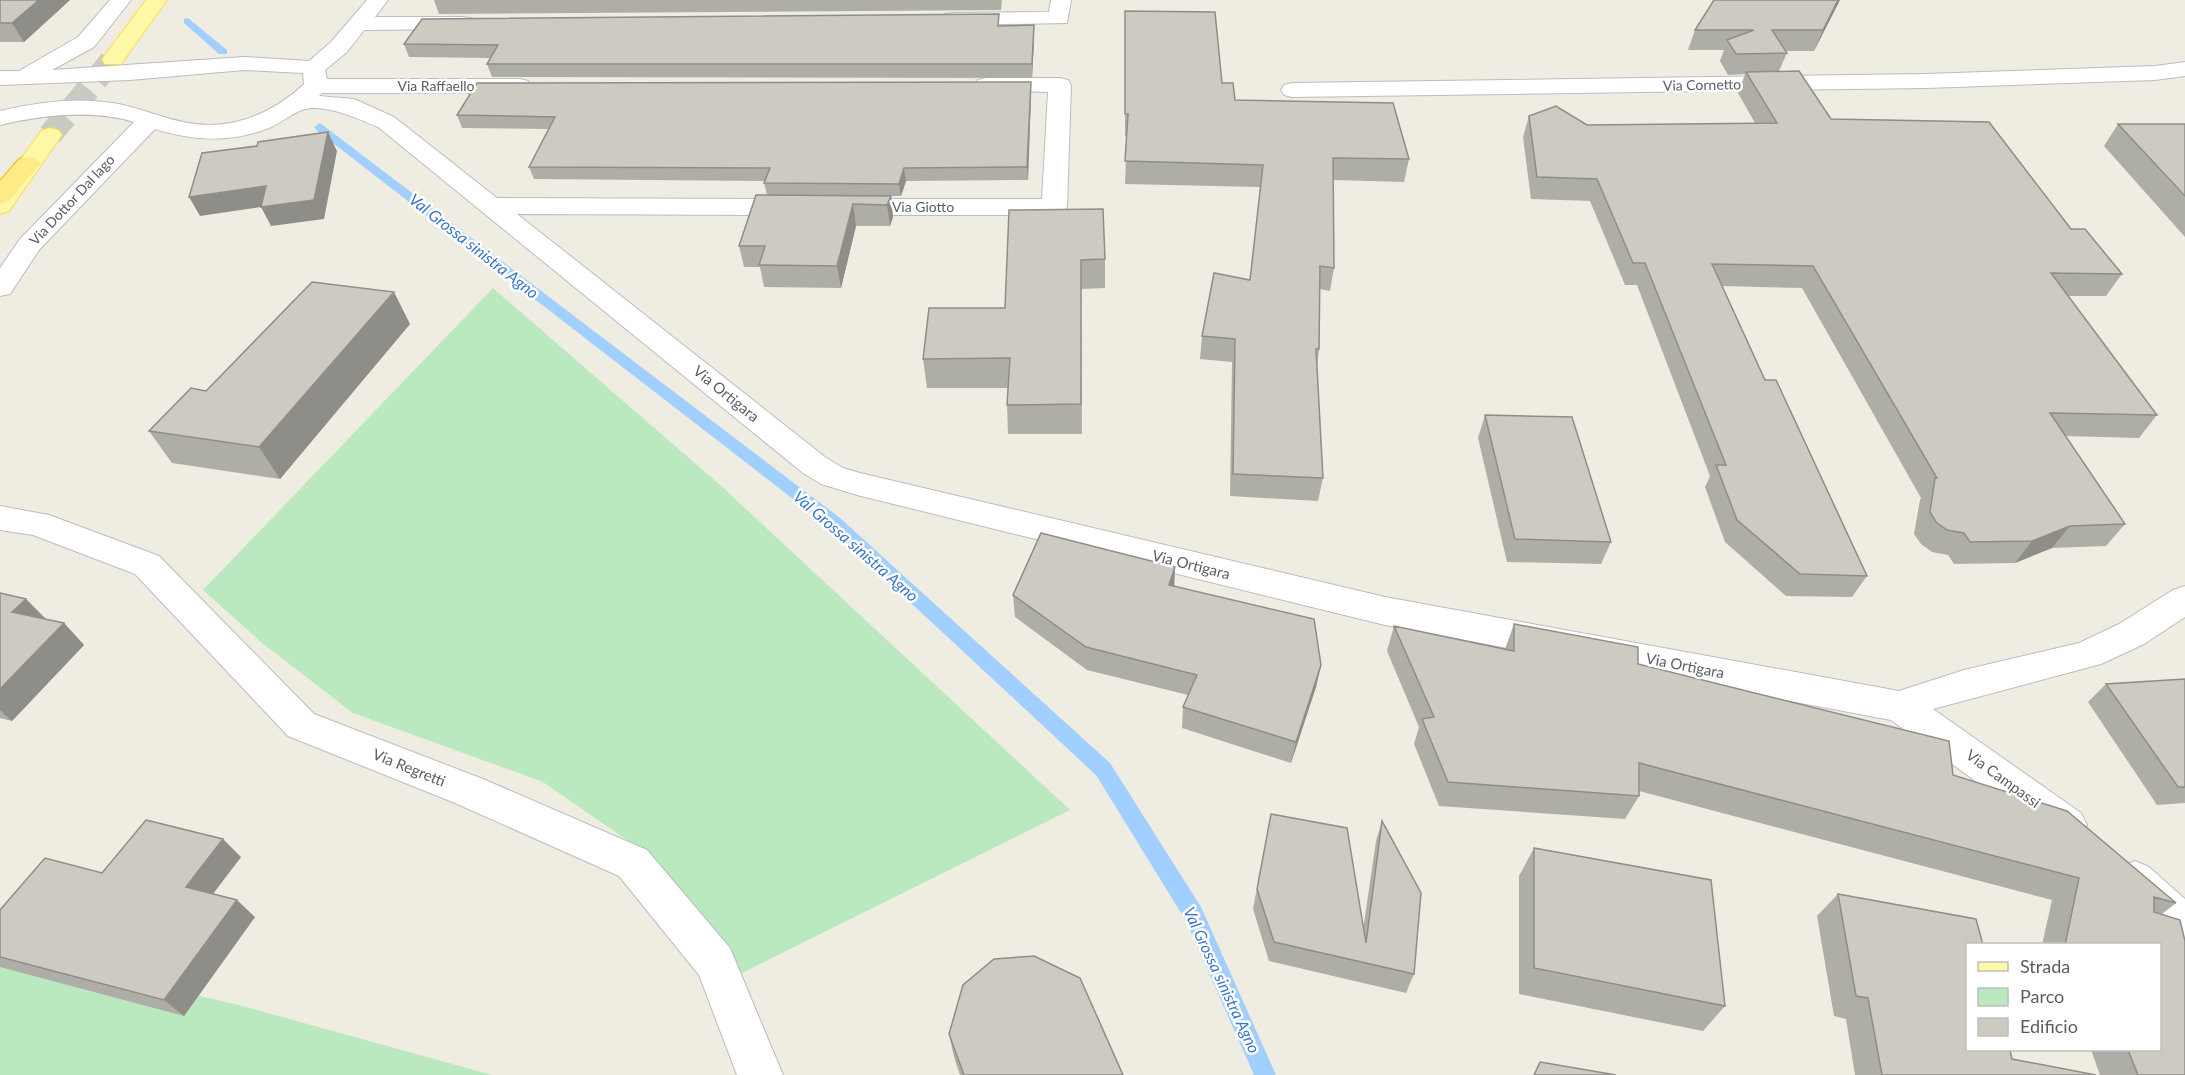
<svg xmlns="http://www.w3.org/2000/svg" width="2185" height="1075" font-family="Lato,sans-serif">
	<rect width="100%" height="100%" fill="#efede2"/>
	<path fill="#bbe9bf" d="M493,288L720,485L1070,810L728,980L637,847L543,782L353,713L262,643L203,590Z
		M0,950L239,1005L492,1075H0Z"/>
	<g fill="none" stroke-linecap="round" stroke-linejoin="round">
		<path fill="#a1cfff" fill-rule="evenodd" d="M188,18L227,50V54H219L184,23V19Z
			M320,123L840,518L1110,763L1201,907L1276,1075H1254L1186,921L1096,775L828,526L316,130L314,127Z"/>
		<path stroke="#cac9c2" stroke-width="24" stroke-dasharray="24 12" stroke-linecap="butt" d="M50,135L113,59"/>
		<defs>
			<path id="minor" d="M110,0H131L94,47L52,70L244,57L309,61L331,42L367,0H388L375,17H463L471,18L474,23L471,28L463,29L364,30L347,52L325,70L327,79H520L528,81L531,86L528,91L520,93H322L319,96L354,99L394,117L497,198L798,199L807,202L811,207L807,212L798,215L517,214L825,457L843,468L860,473L1385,597L1899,691L1964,670L2079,643L2119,624L2173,590L2185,586V617L2144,644L2101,664L1933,709L2081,813L2087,825L2081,837L2067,843L2053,837L1891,720L1385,625L857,495L821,484L803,473L378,127C359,119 322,102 302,110C291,114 281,123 269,128C231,143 193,141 155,129L39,250L10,294L0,296V268L20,239L134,122C91,109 43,115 0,125V111C37,102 76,97 113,103C138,107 159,117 183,122C229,132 271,115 304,84L303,73L244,70L130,80L0,85V71H19L78,37Z
				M1051,0H1071L1067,23L953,25L945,24L942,19L945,14L953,13L1049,12Z
				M2185,62V76L2155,80L1926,88L1292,97L1284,95L1281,90L1284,85L1292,83L1926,74L2155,66Z
				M986,78H1060L1068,80L1071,85L1067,207L1063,212L1054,215H846L837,212L833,207L837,202L846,199H1042L1048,92L978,90L975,85L978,80Z
				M0,506L49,515L159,556L314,714L483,779L647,850L730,948L783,1075H737L699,975L619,876L455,803L288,736L135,574L33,535L0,530Z
				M2135,861L2149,867L2185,899V946C2161,936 2125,903 2115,880L2121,867Z"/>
			<path id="major" d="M146,0H167L121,64H105L102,59Z
				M50,128L58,130L62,135L9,211L0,214V188L42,130Z"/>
			<path id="highway" d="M28,157L37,159L40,164L9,201L0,204V181L19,159Z"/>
		</defs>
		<use href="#minor" stroke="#babcc2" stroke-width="2"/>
		<use href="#major" stroke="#ffda4a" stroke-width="2"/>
		<use href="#highway" stroke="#f0b800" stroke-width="2"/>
		<use href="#minor" fill="#fff" fill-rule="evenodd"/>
		<use href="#major" fill="#fff8a6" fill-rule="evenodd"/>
		<use href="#highway" fill="#ffea88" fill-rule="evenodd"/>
	</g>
	<path fill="#afaea6" d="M0,0H70L24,42H0Z
		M434,0H1002L1001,10L439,14Z
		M1714,0H1840L1814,51H1785L1787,53L1779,71L1831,119L2071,229L2122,274L2106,296H2068L2157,415L2139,438L2065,436L2125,524L2106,546L2052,548L2015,563L1954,564L1948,555L1932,552L1921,544L1914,534L1920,500L1921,498L1802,288L1722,286L1765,380L1867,576L1852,597L1786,596L1725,542L1705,487L1710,476L1637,285H1625L1590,201L1531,199L1523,137L1529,116L1587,125L1755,123L1738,93L1745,74L1728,75L1720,61L1724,50H1688L1695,30Z
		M999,14V26L1034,38L1032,78L492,77L487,64L490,58L409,57L404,44Z
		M1125,32L1222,83L1235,100L1409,159L1404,182L1333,180L1334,268L1330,291L1320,289L1319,349L1317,366L1323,478L1318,501L1230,496L1232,362L1200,359L1202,336L1250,280L1260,187L1125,184L1127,136H1125Z
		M1031,82V94L1028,180L906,181L901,196H891L893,217L890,226H856L841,288L764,287L760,267H744L739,246L767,195L764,183L765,181L534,179L529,167L548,129L462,128L457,115Z
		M2118,124H2185V237L2104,146Z
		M1009,210L1105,259V288L1081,289L1082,434H1008L1007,405L1008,388H927L923,359L1005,308Z
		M410,324L280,479L172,463L149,431L206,391Z
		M1485,415L1611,542L1601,564L1507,562L1478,438Z
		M1175,567L1174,586L1321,665L1316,687L1291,763L1182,728L1183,707L1188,695L1087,670L1015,617L1013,595Z
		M0,593L26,599L45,619L64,623L84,645L12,721L0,718Z
		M1514,624L1638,664L1953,775L2176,903L2162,914L2185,1075H2100L2091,1050H2160V945H2042L2052,900L1639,791V796L1625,819L1439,806L1414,744L1419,727L1387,651L1394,626L1505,649Z
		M2185,679V803L2157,805L2088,702L2106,684Z
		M1271,814L1363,930L1376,841L1382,821L1414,974L1406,993L1269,961L1253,909Z
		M1534,848L1725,1006L1703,1031L1519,994V876Z
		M241,857L213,894L255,917L184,1016L0,967V910L102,873Z
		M1838,894L2012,1059L2096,1075H1855L1846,1019L1834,1016L1817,916Z
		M949,1034L1123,1075H960L954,1057Z"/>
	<path fill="#8f8d87" d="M39,0H70L24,42L12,23Z
		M1838,0H1840L1814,51L1823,30Z
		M1034,25V38L1032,78V64Z
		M1031,82V94L1028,180L1027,167Z
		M328,132L337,151L324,219L271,226L261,207L200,216L189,197L266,186Z
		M904,168L906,181L901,196L899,184Z
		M891,196L893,217L890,226L887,205Z
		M853,204L856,226L841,288L837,266Z
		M394,292L410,324L280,479L259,447Z
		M2070,526L2052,548L2015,563L2032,541Z
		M1175,567L1174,590L1169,585Z
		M26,599L47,620L12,612Z
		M64,623L84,645L12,721L0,710V689Z
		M1321,665L1316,687L1291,763L1296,742Z
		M223,839L241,857L205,904L186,887Z
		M237,900L255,917L184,1016L164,1000Z"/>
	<path fill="#cccac1" stroke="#8f8d87" stroke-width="1.5" d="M0,0H39L12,23H0Z
		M1714,0H1838L1823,30H1772L1787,53L1736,54L1727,40L1754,30H1695Z
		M1125,11L1215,12L1222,83H1233L1235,100L1393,103L1409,159L1333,158L1334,268L1320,266L1319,349H1316L1323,478L1233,474L1235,339L1202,336L1214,273L1250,280L1263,165L1125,161L1128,114H1125Z
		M999,14L998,26L1034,25L1032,64H487L498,45L404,44L422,19Z
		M1799,71L1831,119L1989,122L2071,229H2085L2122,274L2051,273L2157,415L2050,413L2125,524L2070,526L2032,541L1970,542L1964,533L1947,530L1936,522L1930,512L1935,478H1937L1813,266L1712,264L1765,380H1776L1867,576L1800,574L1737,520L1716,465H1726L1645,263H1633L1597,179L1537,177L1529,116L1556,106L1587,125L1777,123L1746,72Z
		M1031,82L1027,167L904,168L899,184L764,183L770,168L529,167L555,117L457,115L477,83Z
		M2118,124H2185V196Z
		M328,132L314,200L261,207L266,186L189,197L202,153L257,146L258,142Z
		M756,195L891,196L887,205L853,204L837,266L759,265L765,246H739Z
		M1103,209L1105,259L1081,260V404L1007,405L1010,358L923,359L929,308H1005L1009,210Z
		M312,282L394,292L259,447L149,431L191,388L206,391Z
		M1485,415L1572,417L1611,542L1515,539Z
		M1041,533L1175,567L1169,585L1314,619L1321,665L1296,742L1183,707L1197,675L1086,647L1013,595Z
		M0,593L26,599L12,612L64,623L0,689Z
		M1514,624L1638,647V664L1949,741L1953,775L2067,811L2176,903L2154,897V912L2180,920L2185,941V1075H2138L2128,1050H2160V945H2065L2079,878L1639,763V796L1448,782L1422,719L1434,717L1394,626L1514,651Z
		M2185,679V787H2178L2106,684Z
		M1271,814L1347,828L1366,943L1382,821L1421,893L1414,974L1274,942L1257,889Z
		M146,820L223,839L186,887L237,900L164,1000L0,957V910L45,858L102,873Z
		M1534,848L1711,880L1725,1006L1534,968Z
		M1838,894L1976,919L1983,945H1968V1050H2010L2012,1059L2096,1075H1882L1868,998L1856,996Z
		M1034,956L1080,978L1123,1075H964L949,1034L963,985L994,959Z
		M1540,1062L1616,1075H1534Z"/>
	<g text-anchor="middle" stroke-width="5" stroke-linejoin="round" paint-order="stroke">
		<g font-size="14" fill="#5a5e64" stroke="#fff">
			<text transform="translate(1702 85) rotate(-1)" y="5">Via Cornetto</text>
			<text x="436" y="91">Via Raffaello</text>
			<text transform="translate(72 200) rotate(-47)" y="5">Via Dottor Dal lago</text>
			<text x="923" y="212">Via Giotto</text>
		</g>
		<g font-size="15" fill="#5a5e64" stroke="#fff">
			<text transform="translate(726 394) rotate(39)" y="5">Via Ortigara</text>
			<text transform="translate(1191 565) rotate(14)" y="5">Via Ortigara</text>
			<text transform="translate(1685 666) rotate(11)" y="5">Via Ortigara</text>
			<text transform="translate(409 768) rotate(22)" y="5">Via Regretti</text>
			<text transform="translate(2003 779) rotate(36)" y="5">Via Campassi</text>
		</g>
		<g font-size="16" font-style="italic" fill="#3875cf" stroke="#fff">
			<text transform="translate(474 246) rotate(38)" y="6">Val Grossa sinistra Agno</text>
			<text transform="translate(856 546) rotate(41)" y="6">Val Grossa sinistra Agno</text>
			<text transform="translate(1222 980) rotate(65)" y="6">Val Grossa sinistra Agno</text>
		</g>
	</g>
	<rect x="1966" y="943" width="195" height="108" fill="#ffffff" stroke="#bdbfc1" stroke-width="1.5"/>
	<rect x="1978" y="962" width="30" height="9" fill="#fff8a6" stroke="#bdbfc1" stroke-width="1.5"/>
	<text x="2020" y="973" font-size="18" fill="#5a5e64">Strada</text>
	<rect x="1978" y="988" width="30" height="18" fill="#bbe9bf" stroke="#bdbfc1" stroke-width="1.5"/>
	<text x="2020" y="1003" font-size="18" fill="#5a5e64">Parco</text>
	<rect x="1978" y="1018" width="30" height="18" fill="#cccac1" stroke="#bdbfc1" stroke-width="1.5"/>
	<text x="2020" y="1033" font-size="18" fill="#5a5e64">Edificio</text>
</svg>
